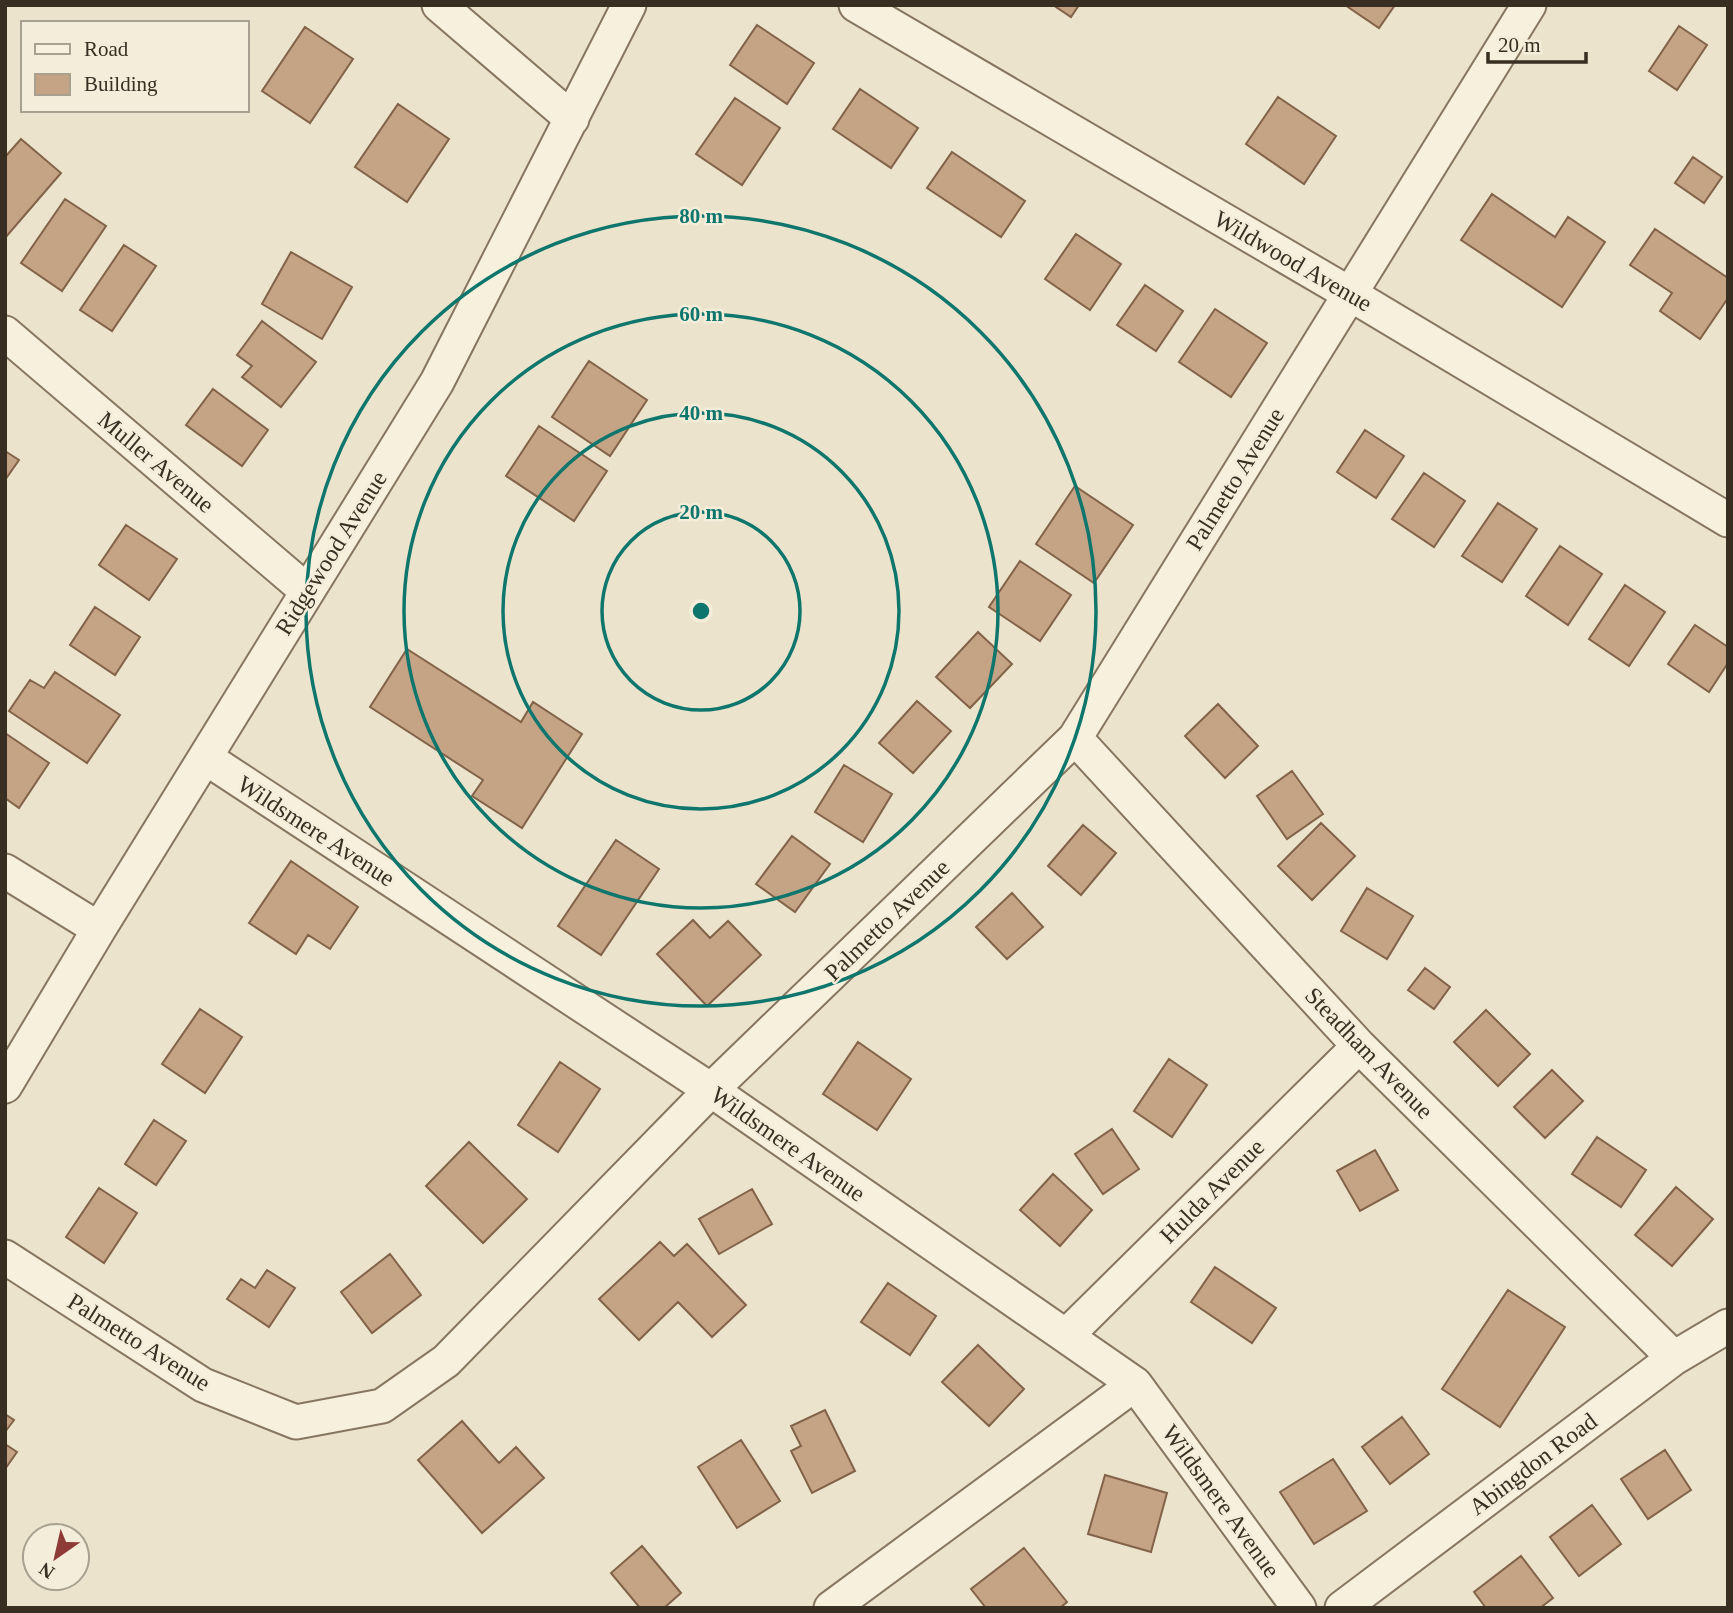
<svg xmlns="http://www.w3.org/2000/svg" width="1733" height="1613" font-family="'Times New Roman',serif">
	<rect width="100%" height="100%" fill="#ebe3cb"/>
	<path fill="#c5a385" stroke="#826349" stroke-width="2" d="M1053,5H1079L1071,17Z
		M1345,5H1395L1379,28Z
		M757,25L814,63L787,104L730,65Z
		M1679,26L1707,45L1677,90L1649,71Z
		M305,27L353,59L310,123L262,91Z
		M860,89L918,128L891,168L833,129Z
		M1278,97L1336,136L1304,184L1246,144Z
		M735,98L780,128L742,185L696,154Z
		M398,104L449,139L407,202L355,167Z
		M21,139L61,173L5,238V157Z
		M952,152L1025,201L1001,237L927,188Z
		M1693,157L1722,177L1704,203L1675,183Z
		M1492,194L1555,237L1568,217L1605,242L1562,307L1461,240Z
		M65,199L106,226L62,291L21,263Z
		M1655,229L1728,278V298L1700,339L1660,311L1672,293L1630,265Z
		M1076,234L1121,264L1090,310L1045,279Z
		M124,245L156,266L112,331L80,310Z
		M291,252L352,287L322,339L262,304Z
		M1145,285L1183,311L1156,351L1117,325Z
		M1215,309L1267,343L1231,397L1179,362Z
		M262,321L316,362L281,407L242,377L252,366L237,355Z
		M589,361L647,400L610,456L552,417Z
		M213,389L268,430L242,466L186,425Z
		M539,426L607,471L574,521L506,476Z
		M1365,430L1404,456L1376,498L1337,472Z
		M5,451L19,460L5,480Z
		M1424,473L1465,501L1434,547L1392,519Z
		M1075,486L1133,525L1094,583L1036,544Z
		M1498,503L1537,529L1502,582L1462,556Z
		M126,525L177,559L149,600L99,565Z
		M1560,546L1602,574L1568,625L1526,596Z
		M1020,561L1071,595L1040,641L989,607Z
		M1625,585L1665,612L1629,666L1589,639Z
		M95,607L140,637L115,675L70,645Z
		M1695,625L1728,647V663L1709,692L1668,664Z
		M978,632L1012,664L970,708L936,677Z
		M407,649L521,722L533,702L582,734L522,828L472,796L483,780L370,707Z
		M55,672L120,715L87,763L9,711L30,680L44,688Z
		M917,701L951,731L913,773L879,743Z
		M1218,704L1258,746L1225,778L1185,736Z
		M5,733L49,763L19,808L5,798Z
		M844,765L892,794L863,842L815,812Z
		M1292,771L1323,814L1287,839L1257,796Z
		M1321,823L1355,856L1312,900L1278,866Z
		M1083,825L1116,853L1081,895L1048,866Z
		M792,836L830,864L795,912L756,884Z
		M616,840L659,869L601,955L558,926Z
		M291,861L358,907L330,949L308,935L296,954L249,923Z
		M1367,888L1413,916L1387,959L1341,931Z
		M1012,893L1043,927L1007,959L976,927Z
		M693,920L710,938L728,921L761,955L707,1006L657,954Z
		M1425,968L1450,987L1434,1009L1408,990Z
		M200,1009L242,1037L205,1093L162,1064Z
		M1486,1010L1530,1054L1498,1086L1454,1042Z
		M858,1042L911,1079L877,1130L823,1094Z
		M1169,1059L1207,1085L1172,1137L1134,1111Z
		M560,1062L600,1089L558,1152L518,1125Z
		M1552,1070L1583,1101L1545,1138L1514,1107Z
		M154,1120L186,1141L156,1185L125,1164Z
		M1112,1129L1139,1169L1103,1194L1075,1154Z
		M1597,1137L1646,1170L1621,1207L1572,1174Z
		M469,1142L527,1199L483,1243L426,1186Z
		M1375,1150L1398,1190L1360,1211L1337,1171Z
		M1053,1174L1092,1210L1060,1246L1020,1210Z
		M1676,1187L1713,1219L1672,1266L1635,1235Z
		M99,1188L137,1213L104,1263L66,1237Z
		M752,1189L772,1224L719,1254L699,1219Z
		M660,1242L674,1256L687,1244L746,1305L712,1337L678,1302L639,1340L599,1299Z
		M390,1254L421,1295L372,1333L341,1292Z
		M1215,1267L1276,1308L1252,1343L1191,1302Z
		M267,1270L295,1288L269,1327L227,1299L241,1279L255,1288Z
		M888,1283L936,1316L910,1355L861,1322Z
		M1508,1290L1565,1327L1500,1427L1442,1389Z
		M978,1345L1024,1389L989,1426L942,1382Z
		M825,1410L855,1471L812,1493L791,1451L801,1446L791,1426Z
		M5,1414L14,1420L5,1432Z
		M1402,1417L1429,1454L1390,1484L1362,1447Z
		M462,1421L499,1463L516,1447L544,1478L482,1533L418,1460Z
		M741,1440L780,1501L737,1528L698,1467Z
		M5,1444L17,1452L5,1469Z
		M1665,1450L1691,1490L1648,1519L1621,1479Z
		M1333,1459L1367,1511L1314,1544L1280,1492Z
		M1105,1475L1167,1493L1151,1552L1088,1534Z
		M1592,1505L1621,1544L1579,1576L1550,1537Z
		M642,1546L681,1593L664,1608H640L611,1573Z
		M1024,1548L1067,1602L1060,1608H986L971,1589Z
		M1521,1556L1553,1598L1540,1608H1486L1474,1592Z"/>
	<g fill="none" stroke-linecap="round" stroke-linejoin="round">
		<defs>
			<path id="minor" d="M439,5L572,119
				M856,5L1350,294L1728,520
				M5,333L307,591
				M1075,738L1359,1046L1674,1358
				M206,758L711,1090L1135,1384L1299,1608
				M5,871L99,929
				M5,1086L99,929L437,382L629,5
				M5,1257L203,1385L296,1422L382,1406L446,1361L711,1090L1075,738L1529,5
				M1066,1336L1359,1046
				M831,1608L1135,1384
				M1342,1608L1674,1358L1728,1326"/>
		</defs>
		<use href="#minor" stroke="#867660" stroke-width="37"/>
		<use href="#minor" stroke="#f6f0dd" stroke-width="33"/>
	</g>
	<g fill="none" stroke="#0f766e" stroke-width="3.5">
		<circle cx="701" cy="611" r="99"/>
		<circle cx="701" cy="611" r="198"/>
		<circle cx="701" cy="611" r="297"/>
		<circle cx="701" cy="611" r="395"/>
	</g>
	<g text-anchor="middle" stroke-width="5" stroke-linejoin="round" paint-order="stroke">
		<g font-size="24" fill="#382e22" stroke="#f3edd9">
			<text transform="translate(1293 261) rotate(30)" y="8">Wildwood Avenue</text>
			<text transform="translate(156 462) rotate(40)" y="8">Muller Avenue</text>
			<text transform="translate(1235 479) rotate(-58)" y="8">Palmetto Avenue</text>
			<text transform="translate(331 553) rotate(-58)" y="8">Ridgewood Avenue</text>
			<text transform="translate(316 831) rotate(33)" y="8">Wildsmere Avenue</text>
			<text transform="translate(887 920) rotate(-44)" y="8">Palmetto Avenue</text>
			<text transform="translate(1369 1053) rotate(46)" y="8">Steadham Avenue</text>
			<text transform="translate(788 1144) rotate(35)" y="8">Wildsmere Avenue</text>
			<text transform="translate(1212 1191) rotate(-45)" y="8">Hulda Avenue</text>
			<text transform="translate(139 1342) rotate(32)" y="8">Palmetto Avenue</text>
			<text transform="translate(1533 1464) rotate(-37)" y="8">Abingdon Road</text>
			<text transform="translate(1221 1501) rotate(54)" y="8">Wildsmere Avenue</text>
		</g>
	</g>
	<circle cx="701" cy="611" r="10" fill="#0f766e" stroke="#f3edd9" stroke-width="3.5"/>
	<g font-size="21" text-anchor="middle" font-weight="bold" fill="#0f766e" stroke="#f3edd9" stroke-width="5" stroke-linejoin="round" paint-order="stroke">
		<text x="701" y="223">80 m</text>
		<text x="701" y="321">60 m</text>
		<text x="701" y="420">40 m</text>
		<text x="701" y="519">20 m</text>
	</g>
	<rect width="1733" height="1613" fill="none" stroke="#382e22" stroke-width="14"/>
	<rect x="21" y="21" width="228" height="91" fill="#f3edd9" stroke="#a8a190" stroke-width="2"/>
	<rect x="35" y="44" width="35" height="10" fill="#f6f0dd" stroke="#a8a190" stroke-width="2"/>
	<text x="84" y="56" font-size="21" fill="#382e22">Road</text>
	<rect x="35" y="74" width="35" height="21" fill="#c5a385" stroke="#a8a190" stroke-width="2"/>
	<text x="84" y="91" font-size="21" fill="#382e22">Building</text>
	<g transform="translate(56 1557) rotate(214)"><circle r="33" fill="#f3edd9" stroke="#a8a190" stroke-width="2"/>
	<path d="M0-5L12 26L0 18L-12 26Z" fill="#8e3b37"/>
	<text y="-10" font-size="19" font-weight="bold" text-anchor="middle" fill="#382e22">N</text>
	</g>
	<path d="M1488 52v10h98v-10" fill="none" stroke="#382e22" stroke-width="3.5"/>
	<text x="1498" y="52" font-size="21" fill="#382e22" stroke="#f3edd9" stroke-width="5" paint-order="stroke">20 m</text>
</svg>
